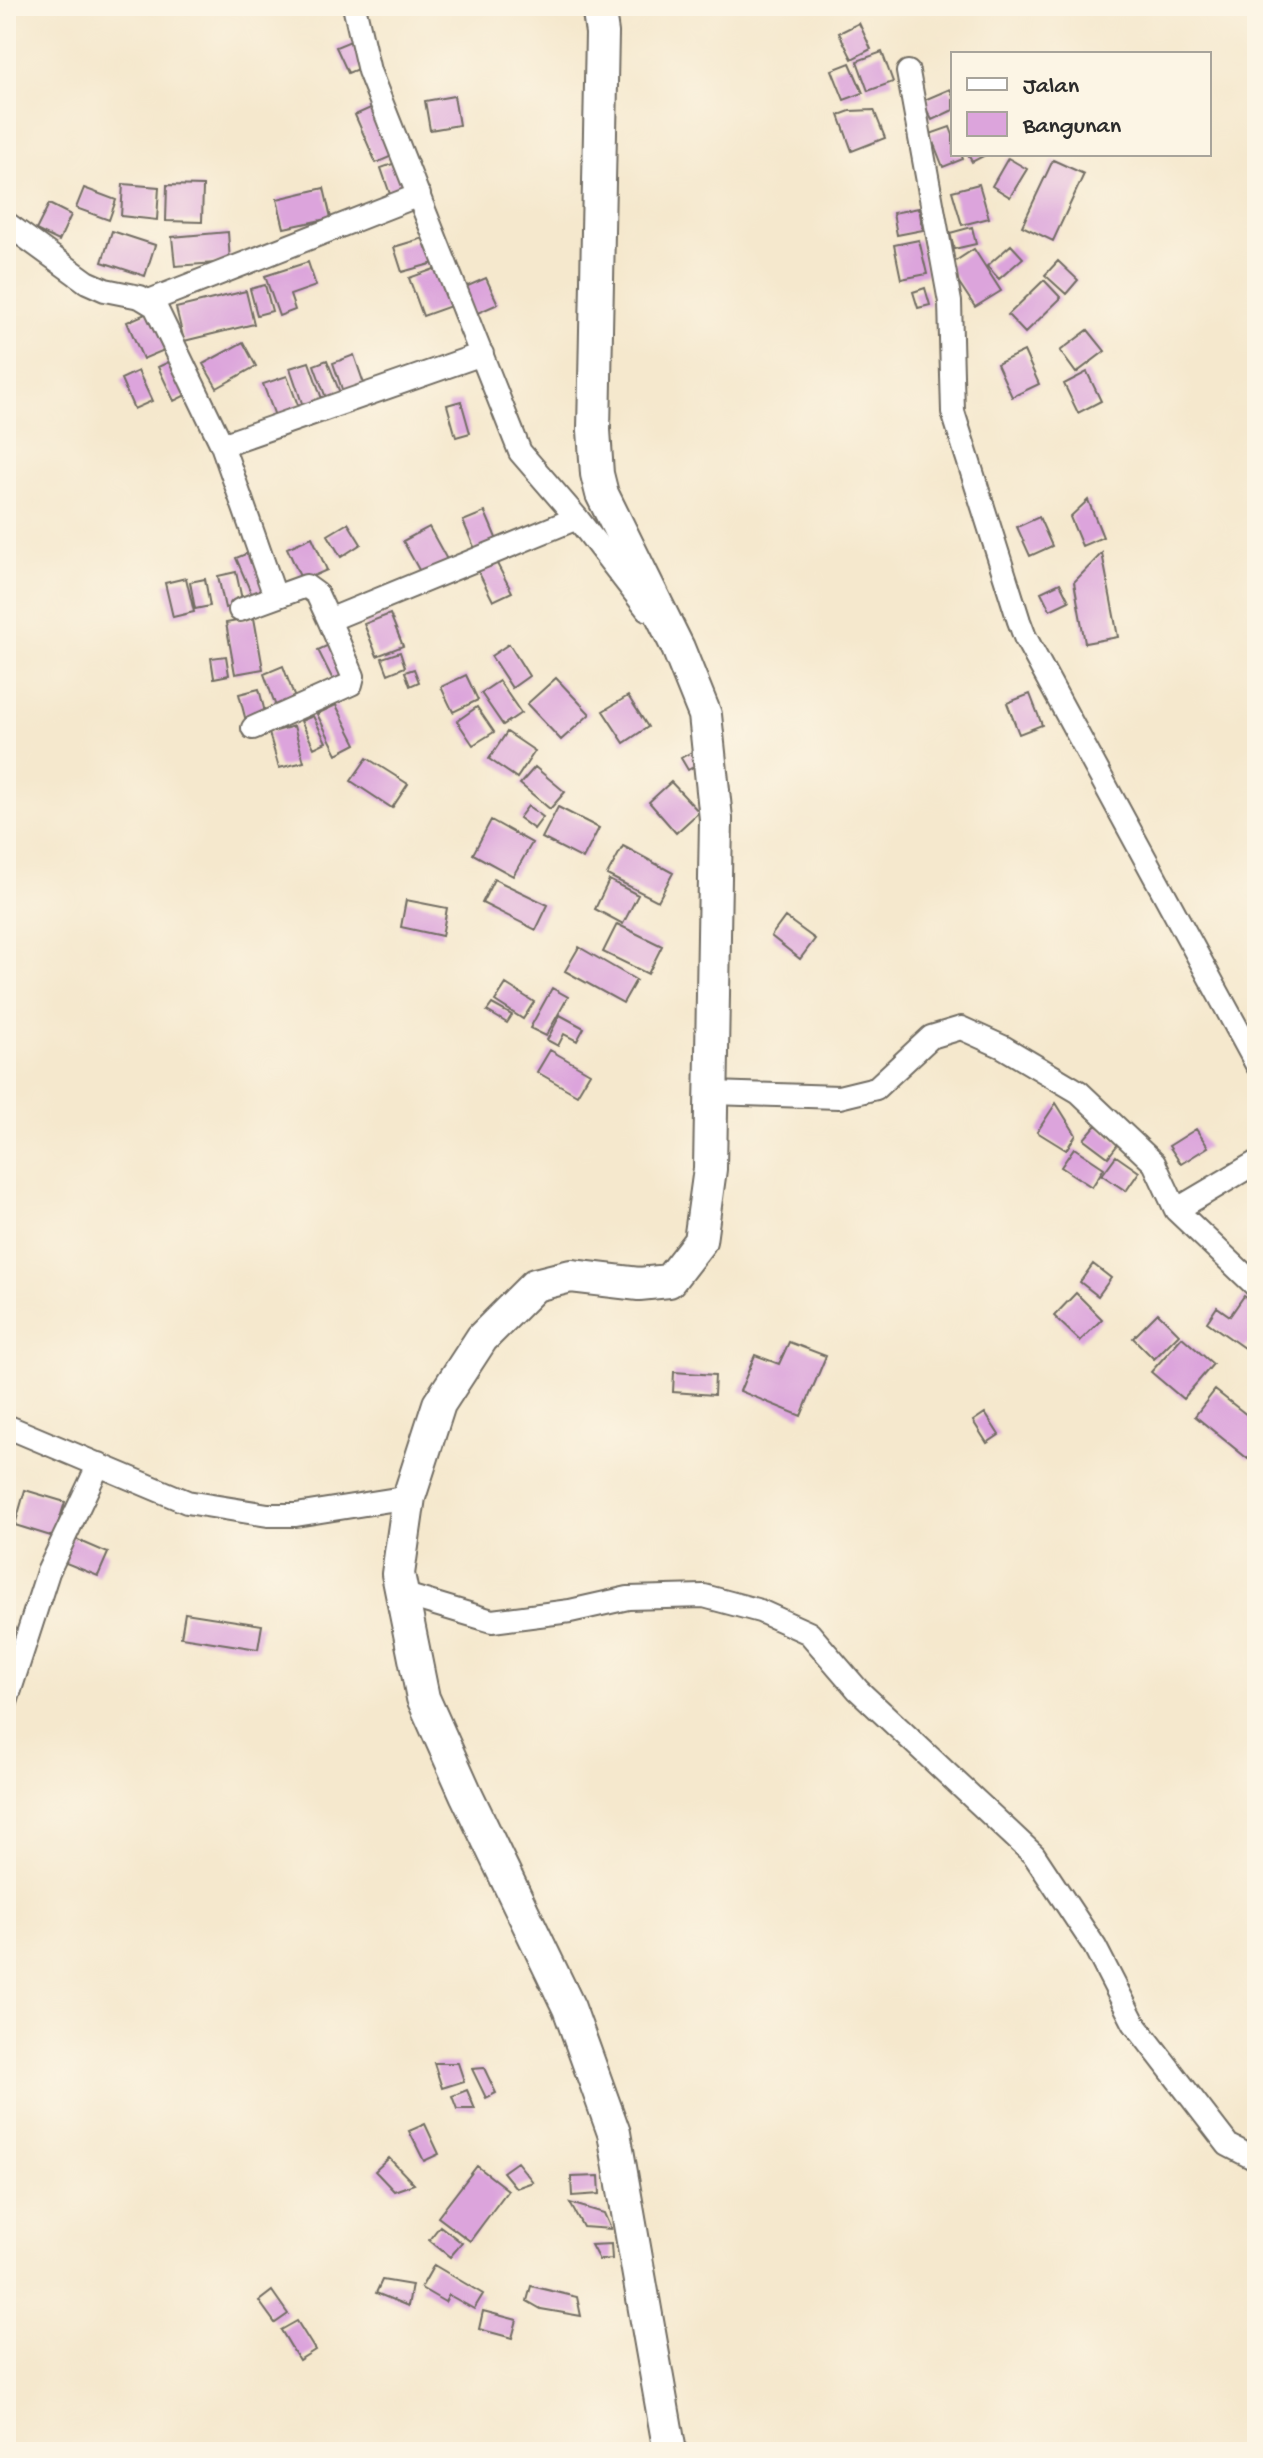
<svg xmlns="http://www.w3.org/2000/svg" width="1263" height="2458" font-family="'Gochi Hand',sans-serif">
	<rect width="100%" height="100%" fill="#fcf5e5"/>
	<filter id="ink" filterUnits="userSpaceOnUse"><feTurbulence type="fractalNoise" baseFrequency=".0125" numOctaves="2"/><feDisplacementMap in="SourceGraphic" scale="16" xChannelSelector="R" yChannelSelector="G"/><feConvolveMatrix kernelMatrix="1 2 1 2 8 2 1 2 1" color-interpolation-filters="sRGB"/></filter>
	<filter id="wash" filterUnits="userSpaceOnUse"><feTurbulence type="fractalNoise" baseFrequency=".006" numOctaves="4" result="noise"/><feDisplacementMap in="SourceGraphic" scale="32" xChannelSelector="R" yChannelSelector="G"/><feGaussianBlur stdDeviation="1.8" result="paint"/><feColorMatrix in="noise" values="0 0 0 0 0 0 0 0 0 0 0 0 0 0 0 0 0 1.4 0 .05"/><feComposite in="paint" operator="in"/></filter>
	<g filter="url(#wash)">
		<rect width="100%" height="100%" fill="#f5e8cd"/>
		<g id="blocks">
			<path fill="#dca4dc" d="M859,23L871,49L852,59L839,33Z
				M353,40L365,66L348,73L336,47Z
				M882,52L893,82L868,91L857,61Z
				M850,63L863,93L844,100L832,70Z
				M950,89L953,95V110L932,120L922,101Z
				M454,96L459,125L430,130L425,101Z
				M377,105L399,153L376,163L355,115Z
				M874,110L885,138L852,151L839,115L850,111Z
				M950,127L953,135V154H961L963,159L943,167L930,134Z
				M968,154H987L972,162Z
				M1008,158L1027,169L1010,197L992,186Z
				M1053,160L1084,174L1053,241L1022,226Z
				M401,161L412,189L391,197L381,168Z
				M123,184L159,187L157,220L121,216Z
				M979,184L989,218L962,225L952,191Z
				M167,185L203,186L202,222L166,221Z
				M84,188L116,200L109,220L76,208Z
				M324,188L331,218L284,228L277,199Z
				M49,204L71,215L59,241L36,230Z
				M919,208L923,230L897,235L893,213Z
				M972,227L976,244L954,249L950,233Z
				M112,231L155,245L145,276L102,262Z
				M228,232L230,262L175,266L172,237Z
				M427,237L434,263L402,272L394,247Z
				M919,240L927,274L901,279L894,245Z
				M1011,245L1023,258L999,279L987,266Z
				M974,249L1001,291L975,307L948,266Z
				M1058,261L1078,280L1066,294L1045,275Z
				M308,262L316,286L290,295L295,310L279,316L265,276Z
				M437,268L451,306L423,316L409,278Z
				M486,278L498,304L473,315L461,289Z
				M1044,280L1061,298L1025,333L1008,315Z
				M265,285L272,311L257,315L250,289Z
				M925,288L930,305L918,308L913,292Z
				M246,291L254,324L184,341L176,308Z
				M152,311L169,348L143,359L127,322Z
				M1088,330L1105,351L1076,373L1060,351Z
				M243,342L256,366L217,388L203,364Z
				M1024,351L1039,384L1012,397L997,364Z
				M354,355L364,384L343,392L333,363Z
				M175,359L190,393L174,401L158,367Z
				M327,360L340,393L326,398L314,365Z
				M309,362L322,399L303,406L290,368Z
				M138,371L152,401L134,409L121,379Z
				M1087,372L1101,401L1078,413L1064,384Z
				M287,376L299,408L275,416L263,384Z
				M461,401L470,433L456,437L447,405Z
				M1088,500L1103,537L1082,546L1070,517Z
				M485,512L499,545L477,554L463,521Z
				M1039,517L1052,546L1030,556L1017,527Z
				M348,523L361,544L341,557L328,535Z
				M429,527L450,565L424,579L403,541Z
				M312,537L327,570L302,581L287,548Z
				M253,551L272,595L255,602L236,558Z
				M1102,553L1118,637L1085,643L1074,582Z
				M494,558L512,592L493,601L476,567Z
				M236,572L243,604L225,608L218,576Z
				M186,578L194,612L173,617L165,583Z
				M205,579L210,606L195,609L190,582Z
				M1060,583L1069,601L1050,610L1041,592Z
				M390,614L403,646L377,656L364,624Z
				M254,618L263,669L235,674L226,623Z
				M333,643L351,681L337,688L318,650Z
				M509,644L529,676L512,688L491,656Z
				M400,652L405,667L388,674L382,658Z
				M226,656L229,675L214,678L211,658Z
				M283,666L297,704L278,712L264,674Z
				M414,669L419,682L410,686L405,672Z
				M466,675L478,700L453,712L441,687Z
				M556,678L590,714L561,740L527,704Z
				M499,681L521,713L503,725L481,693Z
				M259,689L267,720L247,725L239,694Z
				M1030,694L1042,725L1019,734L1007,703Z
				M628,696L648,727L624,743L603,711Z
				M336,705L356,744L337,754L317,714Z
				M477,707L494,732L473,745L457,721Z
				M313,716L326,742L314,748L301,721Z
				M294,726L304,762L279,768L269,733Z
				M507,732L535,751L517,778L489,759Z
				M695,750L702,762L688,770L681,758Z
				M367,758L408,784L392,808L351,781Z
				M535,767L565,792L550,809L520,784Z
				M671,782L699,812L676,833L649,802Z
				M528,806L543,817L534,829L519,818Z
				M558,807L599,828L583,859L542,838Z
				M491,820L532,843L513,876L473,854Z
				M623,846L673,873L658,901L607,875Z
				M494,879L548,905L536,930L482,903Z
				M609,880L638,895L623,924L595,909Z
				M406,900L447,908L442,936L401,927Z
				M785,917L815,939L800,959L771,936Z
				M617,924L662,946L648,974L603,952Z
				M579,947L636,980L623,1003L565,971Z
				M506,984L534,1002L523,1019L495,1001Z
				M552,988L568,997L546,1036L530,1028Z
				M492,1004L512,1015L507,1023L487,1011Z
				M560,1015L584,1028L577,1041L564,1034L558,1046L547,1040Z
				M550,1050L590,1073L577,1095L537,1072Z
				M1056,1103L1076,1135L1066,1150L1037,1132Z
				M1096,1125L1119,1143L1108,1157L1084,1139Z
				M1196,1129L1208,1147L1181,1164L1169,1146Z
				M1074,1148L1104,1168L1092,1187L1061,1167Z
				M1116,1156L1139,1172L1126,1191L1102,1175Z
				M1093,1264L1111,1278L1098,1296L1080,1282Z
				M1076,1293L1102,1319L1080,1341L1054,1316Z
				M1244,1296L1257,1305V1337L1244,1348L1207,1322L1217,1307L1230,1316Z
				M1158,1313L1179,1334L1154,1359L1133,1338Z
				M1182,1337L1213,1364L1183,1399L1151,1372Z
				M789,1342L826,1356L801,1416L740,1391L755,1355L779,1364Z
				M674,1372L715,1375L714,1395L673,1392Z
				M1215,1390L1257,1423V1448L1248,1459L1195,1416Z
				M985,1413L999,1435L987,1443L973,1421Z
				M25,1490L65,1502L54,1537L15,1525Z
				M71,1537L108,1553L98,1576L61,1561Z
				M185,1613L262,1625L258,1649L181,1637Z
				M434,2063H458L464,2081L442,2088Z
				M484,2068L496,2093L486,2098L472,2069Z
				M467,2090L475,2109H457L452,2096Z
				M425,2124L439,2154L424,2161L409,2131Z
				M389,2158L414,2184L394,2191L375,2171Z
				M517,2162L533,2182L516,2188L503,2172Z
				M477,2166L508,2190L470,2241L438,2217Z
				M599,2176L600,2194L572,2196L571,2177Z
				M570,2203L604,2213L611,2229L583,2227Z
				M440,2226L462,2243L450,2257L429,2240Z
				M611,2244L612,2259L599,2260L591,2245Z
				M434,2265L483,2294L474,2309L449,2295L445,2302L421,2288Z
				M382,2280L412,2285L408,2306L376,2293Z
				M531,2286L577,2297L581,2316L541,2309L527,2301Z
				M272,2291L288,2314L275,2323L259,2301Z
				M483,2311L517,2320L512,2338L479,2329Z
				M297,2321L315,2350L299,2360L281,2330Z"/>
		</g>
	</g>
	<g filter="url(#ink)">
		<use href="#blocks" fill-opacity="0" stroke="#726d64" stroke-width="2"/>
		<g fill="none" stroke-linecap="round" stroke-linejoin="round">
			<defs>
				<path id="street" d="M354,6L369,71L520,452L577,518L647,609
					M908,72L950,302L953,412L1019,621L1025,637L1257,1065
					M6,223L87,282L105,290L140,297L155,306L222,445L275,596
					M149,301L419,195
					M222,445L482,354
					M240,610L306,586L317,594L329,620L577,518
					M253,728L351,684L353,676L329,620
					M713,1093L839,1097L876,1088L931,1037L961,1028L1003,1047L1079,1092L1154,1163L1176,1210L1257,1162
					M1176,1210L1257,1287
					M6,1426L187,1502L268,1515H296L409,1497
					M402,1594L492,1621L570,1611L628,1598L704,1596L760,1611L809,1633L858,1690L1034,1855L1095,1947L1134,2023L1228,2145L1257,2160
					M6,1702L48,1572L99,1464"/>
				<path id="secondary" d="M598,6L602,33L594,430L597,474L602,494L678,648L705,715L716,819L710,1169L700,1241L669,1281L639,1284L571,1276L535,1285L482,1338L439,1404L409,1497L398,1574L423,1698L466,1794L569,2008L614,2133L670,2452"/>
			</defs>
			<use href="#street" stroke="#726d64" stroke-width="26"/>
			<use href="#secondary" stroke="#726d64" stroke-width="36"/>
			<use href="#street" stroke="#fff" stroke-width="22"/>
			<use href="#secondary" stroke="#fff" stroke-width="32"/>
		</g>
	</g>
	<rect width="1263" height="2458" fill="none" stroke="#fcf5e5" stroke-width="32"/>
	<rect x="951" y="52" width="260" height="104" fill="#fcf5e5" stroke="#a8a49b" stroke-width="2"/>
	<rect x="967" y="78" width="40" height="12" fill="#ffffff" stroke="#a8a49b" stroke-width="2"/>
	<text x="1023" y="92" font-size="24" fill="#2b2b2b">Jalan</text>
	<rect x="967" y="112" width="40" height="24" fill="#dca4dc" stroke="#a8a49b" stroke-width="2"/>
	<text x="1023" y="132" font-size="24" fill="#2b2b2b">Bangunan</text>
</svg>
